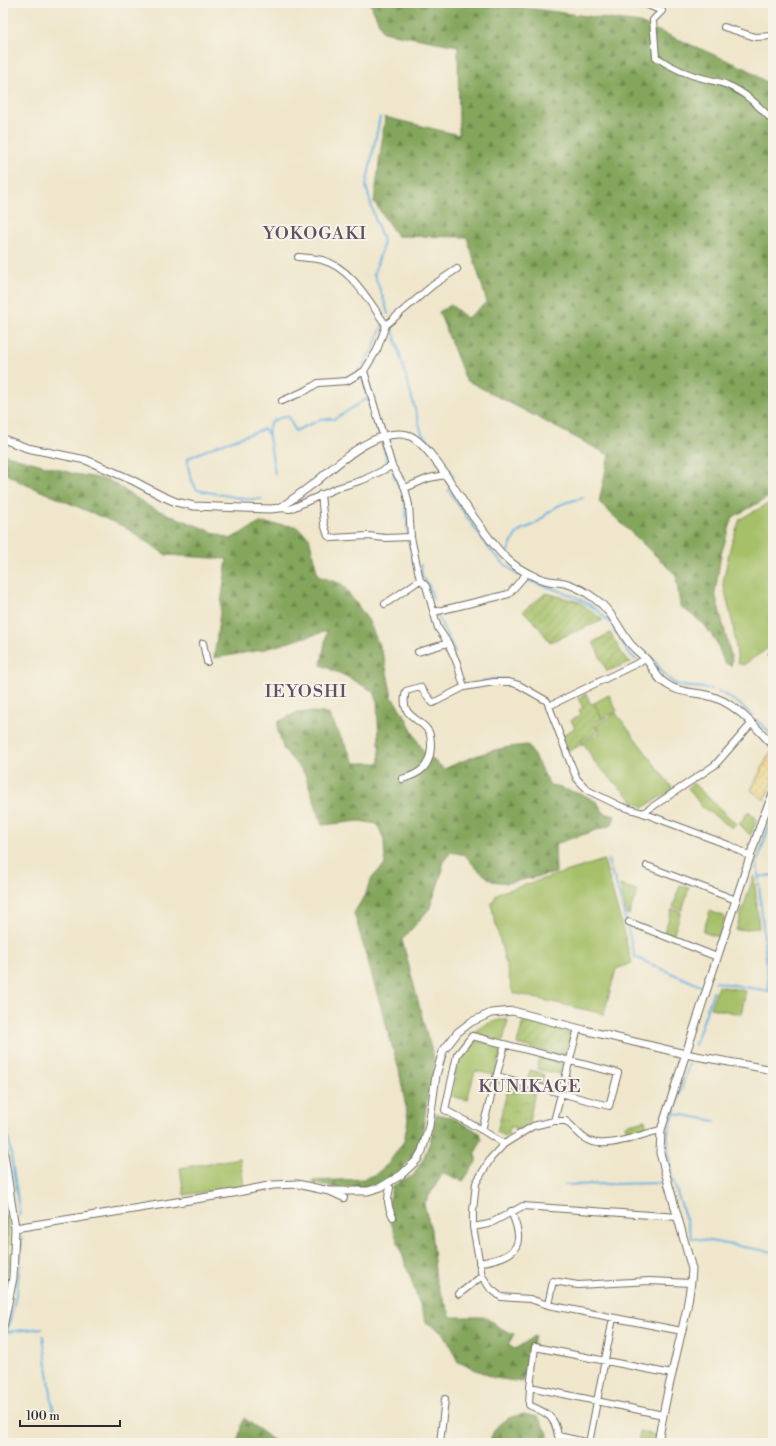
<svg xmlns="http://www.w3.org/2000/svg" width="776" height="1446" font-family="'Libre Bodoni',serif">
	<defs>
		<pattern id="forest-firs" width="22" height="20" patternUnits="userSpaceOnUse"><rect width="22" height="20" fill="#84a65c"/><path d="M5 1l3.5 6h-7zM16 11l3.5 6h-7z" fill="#6c874c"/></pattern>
		<pattern id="sand-dots" width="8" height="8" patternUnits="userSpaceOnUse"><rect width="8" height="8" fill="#eeda9e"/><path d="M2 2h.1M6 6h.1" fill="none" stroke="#cb8" stroke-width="1.8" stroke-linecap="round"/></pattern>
		<pattern id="park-crowns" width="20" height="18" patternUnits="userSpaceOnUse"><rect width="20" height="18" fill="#a5c067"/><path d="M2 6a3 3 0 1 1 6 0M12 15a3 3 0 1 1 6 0" fill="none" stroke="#879c55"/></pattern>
		<pattern id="garden-furrows" width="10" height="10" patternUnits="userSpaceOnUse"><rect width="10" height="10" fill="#a5c067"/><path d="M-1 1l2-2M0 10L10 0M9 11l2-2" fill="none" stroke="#879c55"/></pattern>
	</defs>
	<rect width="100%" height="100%" fill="#f7f3e8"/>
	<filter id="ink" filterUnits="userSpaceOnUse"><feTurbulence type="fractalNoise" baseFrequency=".025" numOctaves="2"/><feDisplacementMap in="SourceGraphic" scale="8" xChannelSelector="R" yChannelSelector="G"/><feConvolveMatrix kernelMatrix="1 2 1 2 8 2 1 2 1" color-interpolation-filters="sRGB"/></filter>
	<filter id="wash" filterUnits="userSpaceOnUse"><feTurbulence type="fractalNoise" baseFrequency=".012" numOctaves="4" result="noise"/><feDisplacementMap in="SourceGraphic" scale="16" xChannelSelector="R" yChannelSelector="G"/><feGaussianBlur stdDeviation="0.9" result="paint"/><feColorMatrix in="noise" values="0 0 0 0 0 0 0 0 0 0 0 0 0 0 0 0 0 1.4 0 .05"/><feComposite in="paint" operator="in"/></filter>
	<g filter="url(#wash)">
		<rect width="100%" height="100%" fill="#efe6cb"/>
		<path fill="#a5c067" stroke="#687649" d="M773,501V647L767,649L743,665L738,663L733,625L723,583L730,548L740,519Z
			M609,695L617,711L602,719L594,703Z
			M616,713L673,789L644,807L633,801L596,764L583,742L600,733L596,725Z
			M693,783L736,824L732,828L702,807L688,788Z
			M749,811L757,820L750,835L739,824Z
			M604,860L632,963L616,969L604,1014L513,993L491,904L498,893Z
			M754,875L759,928L736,930Z
			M620,885L637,891L629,915L626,914Z
			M680,885L689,888L682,910L673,907Z
			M672,909L681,912L673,936L664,933Z
			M710,911L725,917L718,937L703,932Z
			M718,986L746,991L741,1014L710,1008Z
			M499,1020H508L503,1041L472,1034C480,1026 488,1023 499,1020Z
			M472,1040L502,1046L495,1075L475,1071L467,1100L451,1096L459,1057Z
			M645,1120L647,1129L628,1135L625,1125Z
			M240,1158L244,1186L184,1195L180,1168Z
			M3,1215L7,1216L9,1261L3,1301Z
			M640,1431L655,1435L654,1443H638Z"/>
		<path fill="url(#forest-firs)" stroke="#586844" d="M370,3H488L640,23L747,69L773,87V495L733,517L721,554L715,593L732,660L731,666L724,662L717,643L704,624L680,606L676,575L599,502L609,455L466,380L439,312L451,305L467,318L487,302L467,237L397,236L374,202L385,117L459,135L458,46L383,32Z
			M3,454L75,474L109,480L150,507L230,539L260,523L295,526L309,537L318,576L342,584L369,621L384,658L392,697L406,718L412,731L423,751L444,769C474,756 495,747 528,745L550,785L584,795L597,802L604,813L615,816L612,825L555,844L556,873L507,883L492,881L477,869L465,855L451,852L442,863L443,869L430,908L402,940C410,969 417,998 425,1028C427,1036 433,1053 434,1060C435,1069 429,1089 427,1099C425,1113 424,1128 420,1141C406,1185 352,1196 313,1183V1181L363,1179L376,1174L388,1164L404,1141L408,1119L399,1070L354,913L366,893L371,879L385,864L384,839L377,824L360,821L322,825L305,774L284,750L278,731V722L296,713L309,712L328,713L355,763H380L377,700L374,692L348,677L321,665L327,631L262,650L214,658L227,559L166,555L125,527L22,483L3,472Z
			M436,1114L451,1117L480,1133L482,1139L476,1151V1162L463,1181L443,1173L424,1204L431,1230L436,1281L451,1317H485L500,1328L514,1334L508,1345L515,1349L535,1336L522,1382L494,1378L458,1362L444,1333L426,1322L387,1211L392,1187L400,1181L413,1176L423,1159L430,1142Z
			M524,1414L538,1417L548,1433V1443H490C493,1424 506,1417 524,1414Z
			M244,1418L273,1440L271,1443H237Z"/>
		<path fill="url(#sand-dots)" stroke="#8c8264" d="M770,753L773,755V782L764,800L751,790Z"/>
		<path fill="url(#park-crowns)" stroke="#687649" d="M509,1084L535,1091L529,1123L516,1131L514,1127H510L508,1132L509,1136H505L497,1132Z"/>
		<path fill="url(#garden-furrows)" stroke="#687649" d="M546,593L580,602L603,620L550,642L537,625L523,611Z
			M610,633L625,658L631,662L607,671L593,642Z
			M586,694L591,704L594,703L602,719L594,724L598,732L581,741L583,744L569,751L561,736L575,728L571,720L581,715L579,710L583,708L578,698Z
			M523,1021L570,1033L564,1057L517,1044Z
			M540,1057L563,1063L560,1074L537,1069Z
			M530,1070L544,1074L541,1085L527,1082Z"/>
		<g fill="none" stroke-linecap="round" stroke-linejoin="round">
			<path stroke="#69b2e1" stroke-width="2" d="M380,117L366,186L376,222L382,237L383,245L374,274L385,303L388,314
				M393,330L422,434L433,444
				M359,369L373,349L383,324
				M361,375L367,393
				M269,434C267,420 275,420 287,416L289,417L295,431L322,419H335L366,399L368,400L379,433
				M382,443L388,464
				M436,450L454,477
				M393,474L402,491
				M448,490L490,550L502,562L518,575
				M403,495L405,501L408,534
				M261,499H245L197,490C191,480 187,469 188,458L218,445L265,429L269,437L275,474
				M409,542L414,566
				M508,551L515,536L522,529C536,527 543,516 553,509C562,502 573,501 583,498
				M421,565L422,576L429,586L433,599
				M528,580C558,591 589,597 610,623
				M438,616C443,629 450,640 455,652
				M614,629L617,634
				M620,639L627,651L636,660
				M651,656C659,667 668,684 683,686C693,688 702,687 712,689
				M483,681L495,679H507
				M718,691L738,703L754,716
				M757,720L773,736
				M608,860L613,877L615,879L635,957L703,987
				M758,877L773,875
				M715,982L769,991L757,863L773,814
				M769,991L773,992
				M695,1045L713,992
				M673,1113L715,1121
				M6,1121L20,1215
				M671,1170L668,1155V1133L689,1064
				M672,1177L692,1238L773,1252
				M565,1185L662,1183
				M22,1238L17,1291L7,1332L42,1328
				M43,1336L54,1416"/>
		</g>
	</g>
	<g filter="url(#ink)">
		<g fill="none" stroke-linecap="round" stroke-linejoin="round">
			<defs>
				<path id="minor" d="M643,3L662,11L653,20L656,57C672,68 688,75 706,79C713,81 721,82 727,85C745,92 760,107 773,121
					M724,27L755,37L773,36
					M298,257C306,258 314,258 322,260C352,268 369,302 386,325
					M457,269L433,285L386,325L377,350L364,371L392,466L405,488L409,505L411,537L420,580L426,586L438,628L448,643L457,663L464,687
					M282,401L307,390L318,383L347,381L364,371
					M405,488L429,478L445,475
					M321,494L324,524L328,536L332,538L368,536L385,538L411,537
					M280,508L290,509L337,488L363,480L392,466
					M385,604L420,580
					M434,612L509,594L527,573
					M203,643L207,662
					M418,652L448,643
					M772,654L773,655
					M549,706L646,659
					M402,779C420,774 430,767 431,747C431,742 431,736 429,732C419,716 399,718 406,691L420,687L433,703L464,687L494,682H509L519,685L547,701L572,767L577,779L589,791L620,806L643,813L731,846L751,857
					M643,813L715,765L752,723
					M647,866L736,900
					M629,922L717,957
					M497,1076L609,1106L618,1073L472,1036L457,1055L445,1110L482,1130L504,1144
					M554,1121L578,1028
					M482,1130L505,1044
					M661,1130C639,1134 604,1152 584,1138C578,1133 572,1126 566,1121H554L533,1126L504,1144L491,1158L476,1183L473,1211V1227L482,1276L490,1288L501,1297L530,1299L548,1305L682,1331
					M390,1188C387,1200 387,1205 393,1217
					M331,1192L344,1198
					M473,1227L489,1224L523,1206L678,1217
					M479,1263C493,1260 518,1257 518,1238C519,1230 514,1219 511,1211
					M459,1294L482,1276
					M548,1305L553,1281L578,1285L650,1281L691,1283
					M530,1387L663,1415
					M440,1443L445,1399
					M495,1443V1442
					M589,1443L613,1318
					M590,1443L558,1436C555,1416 547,1413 529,1405L530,1387L535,1347L672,1374"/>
				<path id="tertiary" d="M3,439L27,448L86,460L132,480L162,496L176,502L194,506L270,509L280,508C293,499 305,490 317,481C340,462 375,428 407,435C427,439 459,497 472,515C482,528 492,544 504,556C514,567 534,578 549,581C555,582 562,582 568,584C577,587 586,592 594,598C610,609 617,625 628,641C633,648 640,653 646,659C652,666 655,674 661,680C679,696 696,690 716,698C740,707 756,728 773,745
					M3,1147L15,1228L13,1278L3,1327
					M15,1228L233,1193L273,1185L297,1184L329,1191H368L381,1187L401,1175L417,1160L422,1151L429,1126L436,1075L443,1051L458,1032L471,1022L491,1013L513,1011L584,1030L685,1054L773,1070
					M658,1443C662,1420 666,1397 672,1374C679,1339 690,1305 692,1269L660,1153L661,1130L762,820L773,794"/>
			</defs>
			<use href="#minor" stroke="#706c63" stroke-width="8"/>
			<use href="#tertiary" stroke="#706c63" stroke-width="9"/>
			<use href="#minor" stroke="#fff" stroke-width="6"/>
			<use href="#tertiary" stroke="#fff" stroke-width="7"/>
		</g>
	</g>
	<g text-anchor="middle" stroke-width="4" stroke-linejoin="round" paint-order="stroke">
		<g font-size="18" letter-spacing="1" fill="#614f62" stroke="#f7f3e8">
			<text x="315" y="239">YOKOGAKI</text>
			<text x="306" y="697">IEYOSHI</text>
			<text x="530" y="1092">KUNIKAGE</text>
		</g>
	</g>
	<rect width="776" height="1446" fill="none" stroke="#f7f3e8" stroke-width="16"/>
	<path d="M20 1420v6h100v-6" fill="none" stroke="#2b2b2b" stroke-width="2"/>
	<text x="26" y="1420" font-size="12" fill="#2b2b2b" stroke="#f7f3e8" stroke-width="3" paint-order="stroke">100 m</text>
</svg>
